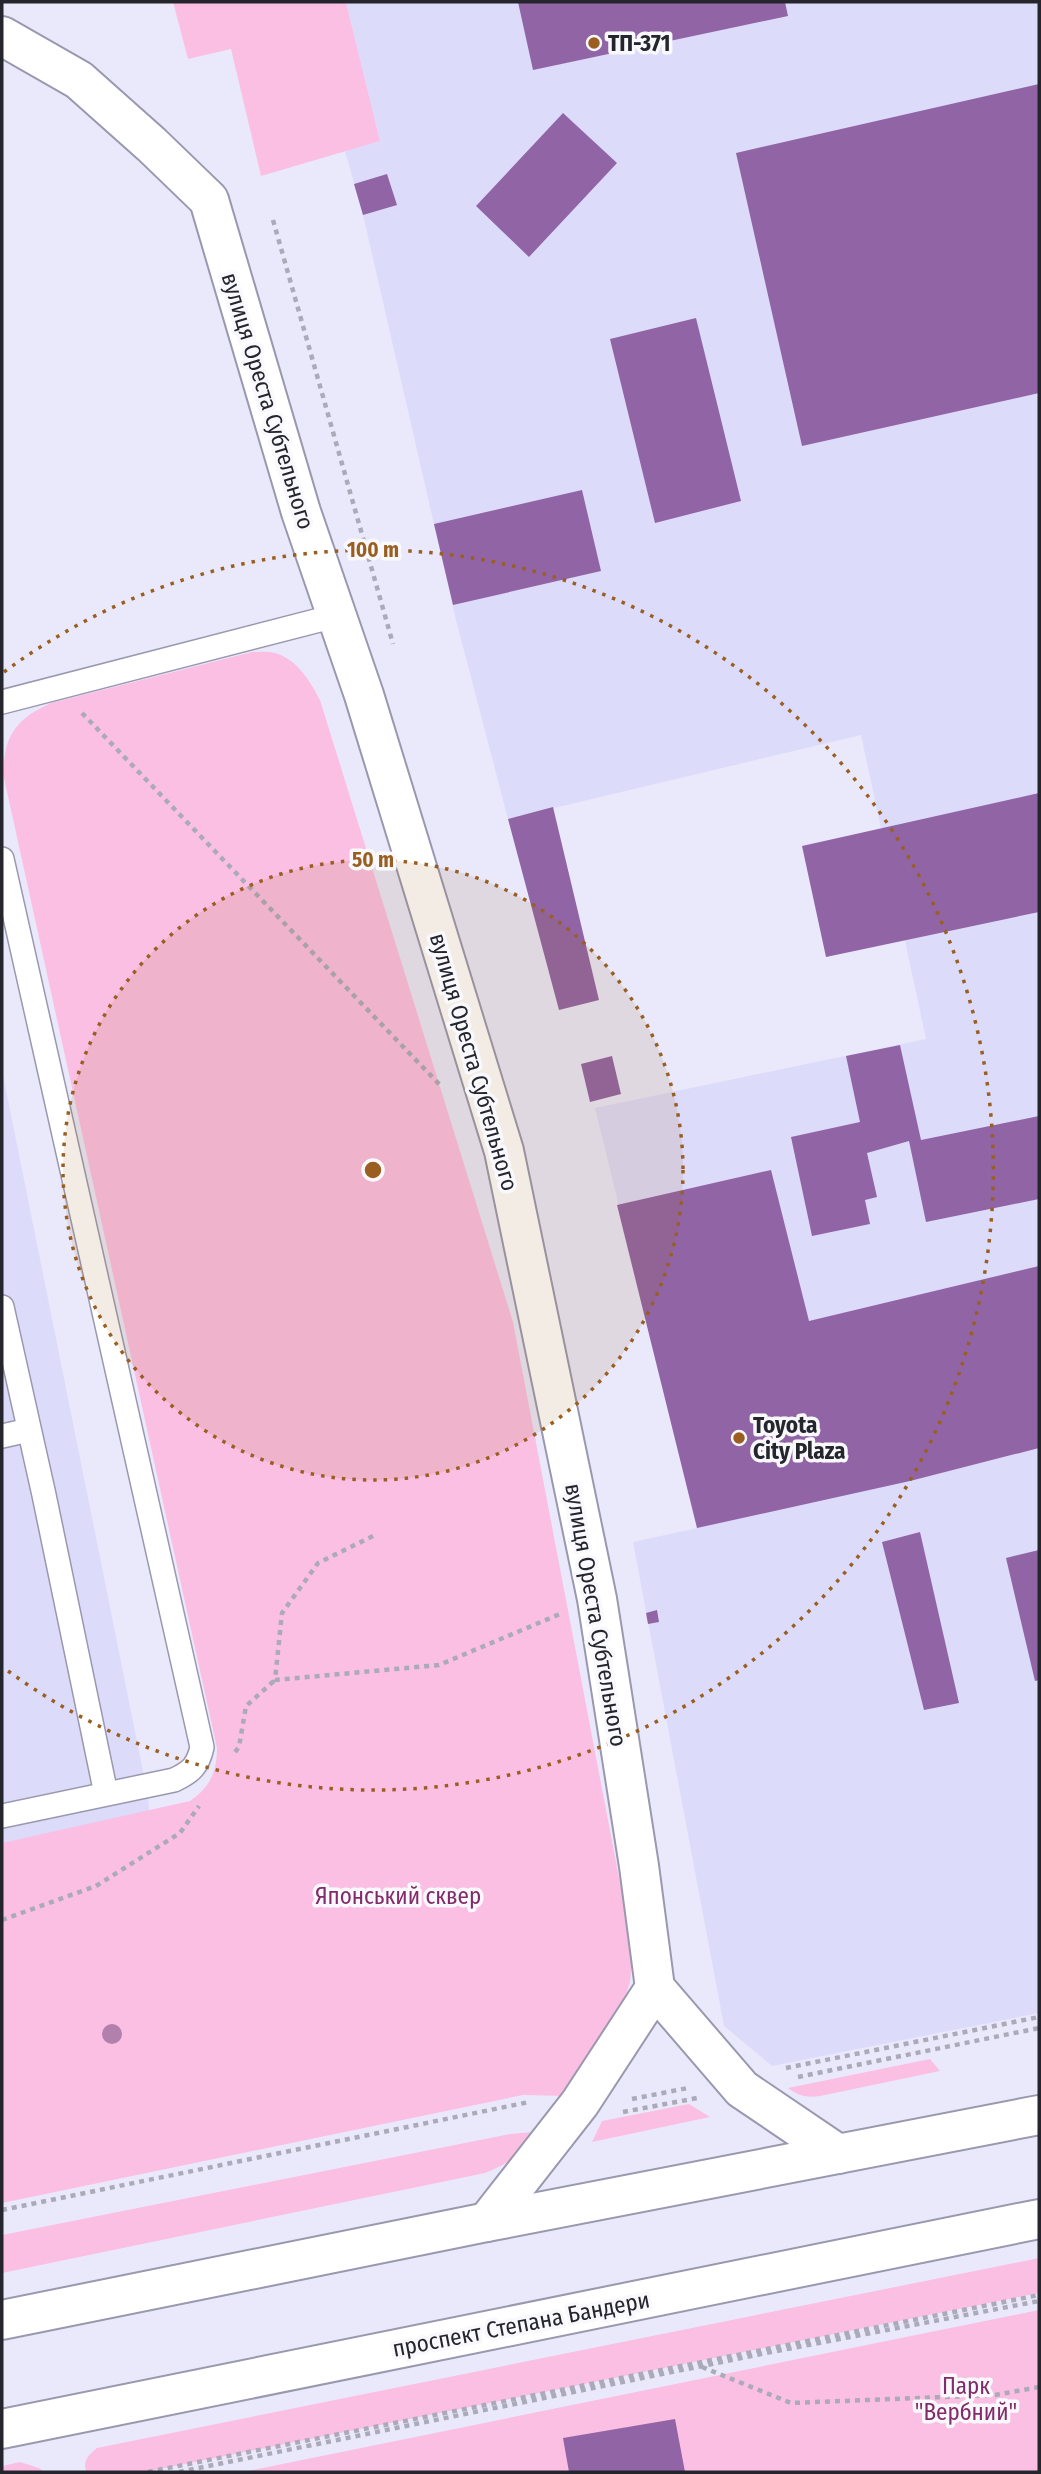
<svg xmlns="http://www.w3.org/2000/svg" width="1041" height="2474" font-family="'Fira Sans Condensed',sans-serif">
	<rect width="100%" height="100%" fill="#eae9fc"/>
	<path fill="#dddbfa" d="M346,2H1039V2013L772,2066L724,2026L633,1542L697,1528L595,1108L926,1039L861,735L508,819L456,620L363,215L345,151L380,141Z
		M2,1070L148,1796L150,1821L2,1887Z"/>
	<path fill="#fbbfe4" d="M173,2H346L380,141L261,176L231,49L188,59Z
		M252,652C259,652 268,651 275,653C297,659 310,681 320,700L513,1322L633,1951L630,1982L621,2011L566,2096L523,2095L2,2203V1843L190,1801C210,1787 217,1772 217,1748L4,778C2,738 15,719 51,703Z
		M930,2059L940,2071L820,2096C807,2098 799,2096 788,2088Z
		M689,2104L710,2117L592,2142L602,2121Z
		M545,2131C527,2151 510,2163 485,2173L2,2273V2235L510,2134Z
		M1039,2258V2293L145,2472H86C83,2461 88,2455 97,2448Z
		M1039,2310V2472H243Z
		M20,2462L39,2468L44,2472H2V2466Z"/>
	<path fill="#9164a6" d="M518,2H785L788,16L533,70Z
		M1039,84V393L802,446L736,153Z
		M563,113L617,163L529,257L476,206Z
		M387,174L397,205L363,215L354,184Z
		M696,318L741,501L655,523L610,339Z
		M582,490L601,571L453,605L434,524Z
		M1039,793V912L826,957L802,846Z
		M553,807L599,1000L559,1010L508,819Z
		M900,1045L921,1140L1039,1116V1199L926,1222L909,1141L867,1153L877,1197L865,1200L870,1224L812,1236L791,1137L860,1122L846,1056Z
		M612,1056L621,1094L590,1102L581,1064Z
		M771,1170L809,1321L1039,1266V1448L910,1481L697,1528L617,1205Z
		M920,1532L959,1703L924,1710L882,1542Z
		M1039,1550V1680L1035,1681L1006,1558Z
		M657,1610L659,1622L648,1624L646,1613Z
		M675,2419L685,2472H569L563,2438Z"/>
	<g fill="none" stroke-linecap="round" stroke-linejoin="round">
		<defs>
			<path id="lane" d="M2,702L335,616
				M2,859L202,1747C198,1766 191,1772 174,1780L2,1816
				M2,1307L44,1495L106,1794
				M2,1436L29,1430"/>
			<path id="street" d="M2,36L79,80L152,145L209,200L301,512L364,695L504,1151L597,1599L639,1866L655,1988
				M487,2222L580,2103L655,1988L742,2089L838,2154"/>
			<path id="primary" d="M2,2320L487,2222L1039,2115
				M2,2429L1039,2219"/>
		</defs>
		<use href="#lane" stroke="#9998ae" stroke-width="26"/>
		<use href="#street" stroke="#9998ae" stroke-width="42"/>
		<use href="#primary" stroke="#9998ae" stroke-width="42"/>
		<path stroke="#aaaab9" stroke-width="4.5" stroke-dasharray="5 5" stroke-linecap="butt" d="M273,220L393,644
			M82,713L440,1085
			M373,1536L318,1563L282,1613L275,1680L439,1665L560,1614
			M235,1752L239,1747L246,1706L275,1680
			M2,1920L96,1886L180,1833L199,1806
			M786,2068L1039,2017
			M798,2077L1039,2028
			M632,2099L688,2088
			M623,2112L697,2098
			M2,2210L529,2102
			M702,2367L791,2403L995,2395L1039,2387
			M148,2472L1039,2295
			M179,2472L761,2354L1039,2301"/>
		<use href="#lane" stroke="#fff" stroke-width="23"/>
		<use href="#street" stroke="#fff" stroke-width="38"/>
		<use href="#primary" stroke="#fff" stroke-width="38"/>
	</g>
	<circle fill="#b180ab" cx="112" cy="2034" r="10"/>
	<circle cx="373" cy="1170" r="310" fill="#9a5f20" fill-opacity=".12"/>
	<g fill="none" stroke="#9a5f20" stroke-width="3.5" stroke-dasharray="3.5 7">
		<circle cx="373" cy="1170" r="310"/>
		<path d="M4 672A620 620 0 1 1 4 1668"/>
	</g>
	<g fill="#9a5f20" stroke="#f8f8fd" stroke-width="2.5">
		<circle cx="594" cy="43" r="7"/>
		<circle cx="739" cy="1438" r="7"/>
	</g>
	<g text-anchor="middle" stroke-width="7" stroke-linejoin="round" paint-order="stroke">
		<g font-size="23" font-weight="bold" fill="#25252e" stroke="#f8f8fd" text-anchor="start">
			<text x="608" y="51">ТП-371</text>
			<text x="753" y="1433">Toyota<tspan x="753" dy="26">City Plaza</tspan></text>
		</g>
		<g font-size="23" fill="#25252e" stroke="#f8f8fd">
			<text transform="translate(268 401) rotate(73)" y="8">вулиця Ореста Субтельного</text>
			<text transform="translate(474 1062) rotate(74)" y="8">вулиця Ореста Субтельного</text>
			<text transform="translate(596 1615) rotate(80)" y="8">вулиця Ореста Субтельного</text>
			<text transform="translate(521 2324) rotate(-11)" y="8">проспект Степана Бандери</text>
		</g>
		<g font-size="23" fill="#822b68" stroke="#f8f8fd">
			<text x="398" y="1904">Японський сквер</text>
			<text x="966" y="2394">Парк<tspan x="966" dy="26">"Вербний"</tspan></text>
		</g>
	</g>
	<circle cx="373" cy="1170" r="10" fill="#9a5f20" stroke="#f8f8fd" stroke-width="3.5"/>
	<g font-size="21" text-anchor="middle" font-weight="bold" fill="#9a5f20" stroke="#f8f8fd" stroke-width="7" stroke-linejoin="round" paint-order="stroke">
		<text x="373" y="557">100 m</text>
		<text x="373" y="867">50 m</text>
	</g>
	<rect width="1041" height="2474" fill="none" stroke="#25252e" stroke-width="7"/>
</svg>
